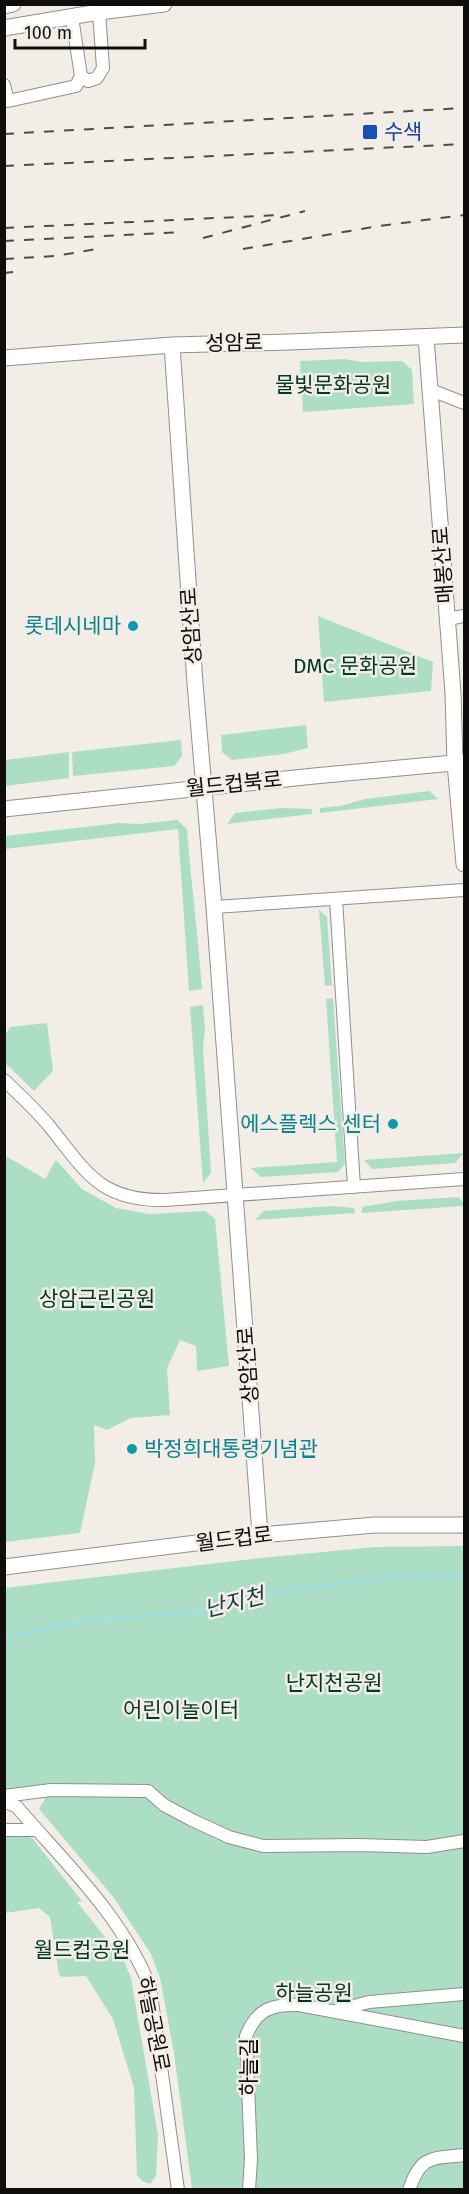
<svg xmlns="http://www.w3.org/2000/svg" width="469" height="2194" font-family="'Fira Sans','Noto Sans KR',sans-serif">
	<rect width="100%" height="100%" fill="#f2eee7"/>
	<path fill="#acdec6" d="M344,359L363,362L402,361L412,370L414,404L303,412L300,361Z
		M318,616L433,662L431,691L324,702Z
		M306,725L308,748L284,754L232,760L222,752L221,735Z
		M181,740L182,756L174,766L73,776L72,752Z
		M69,752V778L5,786V760Z
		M429,791L438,799L320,813V808L340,806L365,799Z
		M281,808L312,809V814L227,824L235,813Z
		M177,820L187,829C191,882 198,935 202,989L189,991L178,829L5,849V836L119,823L138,824Z
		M319,910L327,917L332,985L325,986Z
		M333,998L345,1164L338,1172L261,1177L251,1168L337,1162L326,999Z
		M203,1005L205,1029L203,1048L211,1173L203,1183L190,1007Z
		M47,1023L53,1071L34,1091L5,1063V1035L10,1027Z
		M464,1153L455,1163L372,1169L364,1160Z
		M4,1155L45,1179L56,1160L82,1189L116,1208L149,1214L205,1211L215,1219L229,1366L197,1371L196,1346L180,1340L167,1368L170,1415L131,1418L107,1430L94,1425L95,1463L80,1533L5,1542Z
		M458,1197L464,1203V1206L362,1213V1207L396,1201Z
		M331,1206L354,1208L355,1213L255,1220L264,1211Z
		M464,1546V2189H192L174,2053L160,1978L151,1954L114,1898L39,1809L50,1790L5,1796L4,1588L260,1558L375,1547Z
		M4,1821L33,1839L82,1901L77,1902L124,1961L131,1978L158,2135L156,2176L150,2184L142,2181L137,2175L134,2088L113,2019L86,1976L63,1977L59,1975L50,1917L39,1908L5,1913Z"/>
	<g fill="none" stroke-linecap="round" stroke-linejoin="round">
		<path stroke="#9be1ef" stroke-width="2" d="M4,1639L82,1620L190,1613L270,1593L338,1584L424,1574L464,1577"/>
		<defs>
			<path id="minor" d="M72,17L81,76L88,81L97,78L103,68L99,12
				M4,85L8,101L76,86L81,76
				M431,390L464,403
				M447,619L464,616
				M336,899L354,1187
				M214,907L464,890
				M4,1080C20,1095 36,1110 50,1127C86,1172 100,1201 165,1200L464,1179
				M4,1796L51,1790L148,1791L164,1805L192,1820L229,1837L263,1846L359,1845L427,1847L464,1841
				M4,1801L17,1807C65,1863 123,1917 150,1987L178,2190
				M4,1830H37
				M338,2010L369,2002L464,1994
				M249,2190L251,2159L246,2036C257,2009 272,2004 299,2005L464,2036
				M409,2190C421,2154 432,2159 464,2155"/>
			<path id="major" d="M4,6L13,4
				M4,28L99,12L164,4
				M426,337L453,693L455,763L464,864
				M172,345L195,683L214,907L260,1535
				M4,358L172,345L289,342L464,335
				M4,809L314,776L464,762
				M4,1567L260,1535L375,1525H464"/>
		</defs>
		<use href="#minor" stroke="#938f88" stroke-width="14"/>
		<use href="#major" stroke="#938f88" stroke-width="17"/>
		<use href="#minor" stroke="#fff" stroke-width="12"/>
		<use href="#major" stroke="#fff" stroke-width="15"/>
		<path stroke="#4e4c48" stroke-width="2" stroke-dasharray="10 10" stroke-linecap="butt" d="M4,134L464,108
			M4,166L464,144
			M4,228L280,215
			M203,238L305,211
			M4,241L184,232
			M243,249L379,226L464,215
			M4,259L55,256L97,249
			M4,273L13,272"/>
	</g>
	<rect fill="#1a4fb4" stroke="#f2eee7" stroke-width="2" x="362" y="124" width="16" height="16" rx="3"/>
	<g fill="#0f9aa8" stroke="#f2eee7" stroke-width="2">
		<circle cx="133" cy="626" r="6"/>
		<circle cx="393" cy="1124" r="6"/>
		<circle cx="132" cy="1449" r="6"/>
	</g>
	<g text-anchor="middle" stroke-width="5" stroke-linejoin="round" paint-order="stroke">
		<g font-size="21" fill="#164399" stroke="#f2eee7" text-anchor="start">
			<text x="384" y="139">수색</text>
		</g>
		<g font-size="21" fill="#100e0c" stroke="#f2eee7">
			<text transform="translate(234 343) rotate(-1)" y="7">성암로</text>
			<text transform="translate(443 565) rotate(-94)" y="7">매봉산로</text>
			<text transform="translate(191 626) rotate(-94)" y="7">상암산로</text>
			<text transform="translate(234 784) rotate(-6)" y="7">월드컵북로</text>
			<text transform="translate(248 1365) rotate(-94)" y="7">상암산로</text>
			<text transform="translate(234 1539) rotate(-7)" y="7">월드컵로</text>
			<text transform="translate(153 2024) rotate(79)" y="7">하늘공원로</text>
			<text transform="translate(249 2067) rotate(-90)" y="7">하늘길</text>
		</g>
		<g font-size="21" fill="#043725" stroke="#f2eee7">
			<text x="333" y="392">물빛문화공원</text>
			<text x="355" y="673">DMC 문화공원</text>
			<text x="97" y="1306">상암근린공원</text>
			<text x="334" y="1690">난지천공원</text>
			<text x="181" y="1717">어린이놀이터</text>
			<text x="82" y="1957">월드컵공원</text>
			<text x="314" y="2000">하늘공원</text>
		</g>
		<g font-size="21" fill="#0d838f" stroke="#f2eee7" text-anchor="end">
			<text x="121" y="633">롯데시네마</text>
			<text x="381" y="1131">에스플렉스 센터</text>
			<text x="144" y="1456" text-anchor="start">박정희대통령기념관</text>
		</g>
		<g font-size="22" font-style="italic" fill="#1a3c43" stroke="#f2eee7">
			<text transform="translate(234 1602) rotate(-14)" y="8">난지천</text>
		</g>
	</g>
	<rect width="469" height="2194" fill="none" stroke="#100e0c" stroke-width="12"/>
	<path d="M15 39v9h130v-9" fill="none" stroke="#100e0c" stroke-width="3"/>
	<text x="24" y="39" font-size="18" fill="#100e0c" stroke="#f2eee7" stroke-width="4.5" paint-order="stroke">100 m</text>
</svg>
